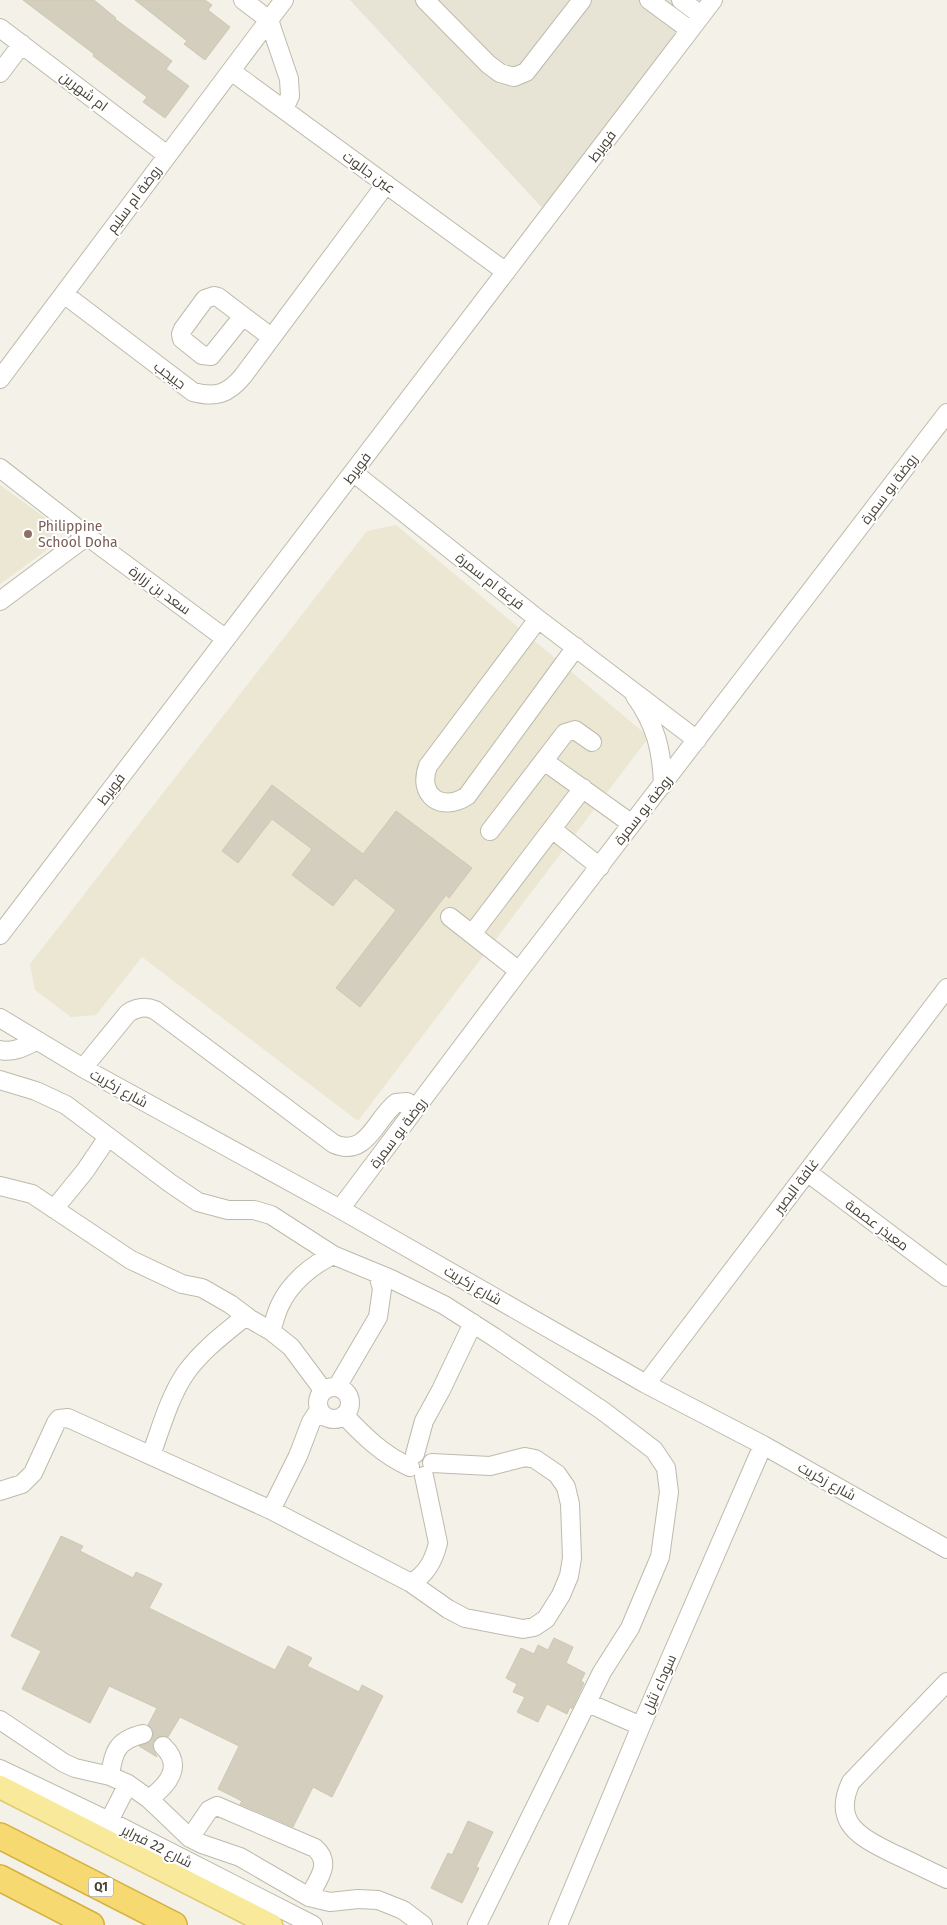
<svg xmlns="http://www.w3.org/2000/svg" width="947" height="1925" font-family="'Fira Sans',Cairo,sans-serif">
	<rect width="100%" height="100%" fill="#f3f1e8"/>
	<path fill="#e7e4d6" d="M350,0H707L546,212Z"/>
	<path fill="#ebe7d3" d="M0,485L55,525V544L0,584Z
		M396,525L649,737L358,1121L142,957L96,1015L71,1017L35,990L30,964L367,531Z"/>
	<path fill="#d4cebe" stroke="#cfc7b2" d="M23,0H94L116,18L115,19L172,61L166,69L189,86L165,118L143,102L147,97L93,56L94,54Z
		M135,0H205L212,5L208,10L230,27L205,60L184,44L187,41Z
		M272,785L363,854L396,811L472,868L449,898L446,895L360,1007L336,988L396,910L355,878L333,906L292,875L312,849L272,819L238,863L222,851Z
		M61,1536L83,1546L80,1551L133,1578L136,1572L162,1584L149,1608L275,1670L288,1646L312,1658L307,1666L359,1692L362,1685L383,1696L332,1797L313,1787L293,1827L240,1804L242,1801L218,1789L239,1746L180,1717L168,1737L161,1736L153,1742V1748L157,1757L139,1746L150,1742L153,1737V1731L148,1725L157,1708L109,1686L90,1723L22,1689L41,1651L11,1636Z
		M554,1638L573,1647L566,1663L585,1673L581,1681L584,1683L572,1709L570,1707L567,1714L547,1704L538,1722L517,1712L525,1697L513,1692L517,1684L506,1678L521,1648L534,1654L538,1645L548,1650Z
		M468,1821L493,1832L476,1867L479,1868L462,1903L431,1888L448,1853L452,1855Z"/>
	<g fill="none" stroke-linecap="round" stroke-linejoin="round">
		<defs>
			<path id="minor" d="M243,0L269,20
				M425,0L488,64L500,73L514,77L526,72L582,0
				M649,0L690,30
				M681,0L701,15
				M269,20L289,79L290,96L284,109
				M0,28L167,155
				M231,71L506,272
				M0,73L22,44
				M64,294L193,392C216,398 228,394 243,376L386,184
				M243,316L211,356L202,355L182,339L181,334L183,329L205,299L214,296L218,297L271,337
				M0,379L284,0
				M0,468L87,536L226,639
				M354,473L538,619L697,740
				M0,601L87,536
				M538,619L428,766C417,795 441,813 467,796L576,647
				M635,696C656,725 662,751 663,785
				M544,761L632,824
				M552,829L600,867
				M490,831L565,733L575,730L592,742
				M450,917L519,971
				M472,934L583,788
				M0,935L713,0
				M0,1018L83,1068L340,1209L646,1384L763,1445L947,1549
				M0,1050C13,1053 24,1047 36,1041
				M83,1068L128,1013C137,1007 145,1006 155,1010L334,1144C367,1158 376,1118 396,1103L407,1102L416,1108
				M0,1080L36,1091L66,1105L170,1183L198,1202L228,1210H254L271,1215L333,1255L391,1279L444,1305L494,1337L603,1411L654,1450L666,1468L669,1492L660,1557L630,1628L602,1672L477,1925
				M807,1172L947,1277
				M0,1186L32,1194L131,1260L182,1284L202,1288L230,1304L250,1319L271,1331L291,1347L323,1390
				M54,1209L85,1171L108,1137
				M340,1209L519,971L947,413
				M271,1331C274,1323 276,1313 280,1305C290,1283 312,1265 333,1255
				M646,1384L947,988
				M337,1387L378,1317L382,1289L378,1274
				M318 1403a16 16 0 1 1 32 0a16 16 0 1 1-32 0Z
				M344,1415C364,1436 383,1455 410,1467
				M415,1454L424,1421L441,1390L473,1323
				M151,1455C161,1428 169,1398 185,1374C202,1350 224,1334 246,1316
				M0,1491L22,1484L33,1473L56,1423L59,1419L68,1418L271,1510L411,1583L448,1609L465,1618L523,1629L534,1627L546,1619L561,1595L569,1576L572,1558L570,1504L566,1487L557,1474L535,1459L525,1457L490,1466L432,1463
				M271,1510L298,1456L311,1422L319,1410
				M411,1583C427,1574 434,1560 438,1543L424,1476
				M947,1682L851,1782C831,1824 862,1838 894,1854C912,1862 929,1871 947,1879
				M588,1703L641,1726
				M0,1720L64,1763L75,1768L110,1776L128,1784L149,1799L190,1838L202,1844L240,1857L309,1897L330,1902L358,1899L378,1900L403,1910L423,1925
				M0,1769L109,1821L313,1925
				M110,1776C113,1752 117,1740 143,1734
				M149,1799C168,1785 184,1766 163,1746
				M109,1821L128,1784
				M190,1838L209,1810L217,1806L315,1848C333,1864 317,1880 309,1897
				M558,1925L641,1726L763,1445"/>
			<path id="major" d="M0,1787L271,1925"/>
			<path id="highway" d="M0,1836L174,1925
				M0,1878L91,1925"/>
		</defs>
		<use href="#minor" stroke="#bebaab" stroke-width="20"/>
		<use href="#major" stroke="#dec96c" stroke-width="25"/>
		<use href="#highway" stroke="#d5b040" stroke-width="28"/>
		<use href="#minor" stroke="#fff" stroke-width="18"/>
		<use href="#major" stroke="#f9e99b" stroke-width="22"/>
		<use href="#highway" stroke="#f6d970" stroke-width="25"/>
	</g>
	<circle fill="#8d6e63" stroke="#fff" stroke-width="2" cx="28" cy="534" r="5"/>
	<g text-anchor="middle" stroke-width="4" stroke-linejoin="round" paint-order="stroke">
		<rect fill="#fff" stroke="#7e7b73" stroke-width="1" x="88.5" y="1877.5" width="25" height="19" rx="4"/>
		<g font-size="12" font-weight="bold" fill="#464237">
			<text x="101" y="1891">Q1</text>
		</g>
		<g font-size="14" fill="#464237" stroke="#fff">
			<text transform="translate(84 91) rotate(37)" y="5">ام شهرين</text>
			<text transform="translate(602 146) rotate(-53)" y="5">فويرط</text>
			<text transform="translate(369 172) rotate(36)" y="5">عين جالوت</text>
			<text transform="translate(134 199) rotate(-53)" y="5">روضة ام سليم</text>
			<text transform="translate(170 375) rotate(37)" y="5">جبيجب</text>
			<text transform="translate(357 468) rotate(-53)" y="5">فويرط</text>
			<text transform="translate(889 489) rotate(-53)" y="5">روضة بو سمرة</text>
			<text transform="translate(490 581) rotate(38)" y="5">فرعة ام سمرة</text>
			<text transform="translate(160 590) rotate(36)" y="5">سعد بن زرارة</text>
			<text transform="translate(111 789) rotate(-53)" y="5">فويرط</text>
			<text transform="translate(643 810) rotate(-52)" y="5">روضة بو سمرة</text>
			<text transform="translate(119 1088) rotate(29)" y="5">شارع زكريت</text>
			<text transform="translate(398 1133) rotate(-53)" y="5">روضة بو سمرة</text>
			<text transform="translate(796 1186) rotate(-53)" y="5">غافة البصير</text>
			<text transform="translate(877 1225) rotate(37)" y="5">معيذر عصمة</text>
			<text transform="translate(473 1285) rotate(30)" y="5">شارع زكريت</text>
			<text transform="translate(827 1481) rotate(29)" y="5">شارع زكريت</text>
			<text transform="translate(659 1684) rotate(-66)" y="5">سوداء نثيل</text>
			<text transform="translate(157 1846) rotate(27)" y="5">شارع 22 فبراير</text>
		</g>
		<g font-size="14" fill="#785e54" stroke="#fff" text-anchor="start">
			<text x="38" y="531">Philippine<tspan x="38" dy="16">School Doha</tspan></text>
		</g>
	</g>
</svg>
